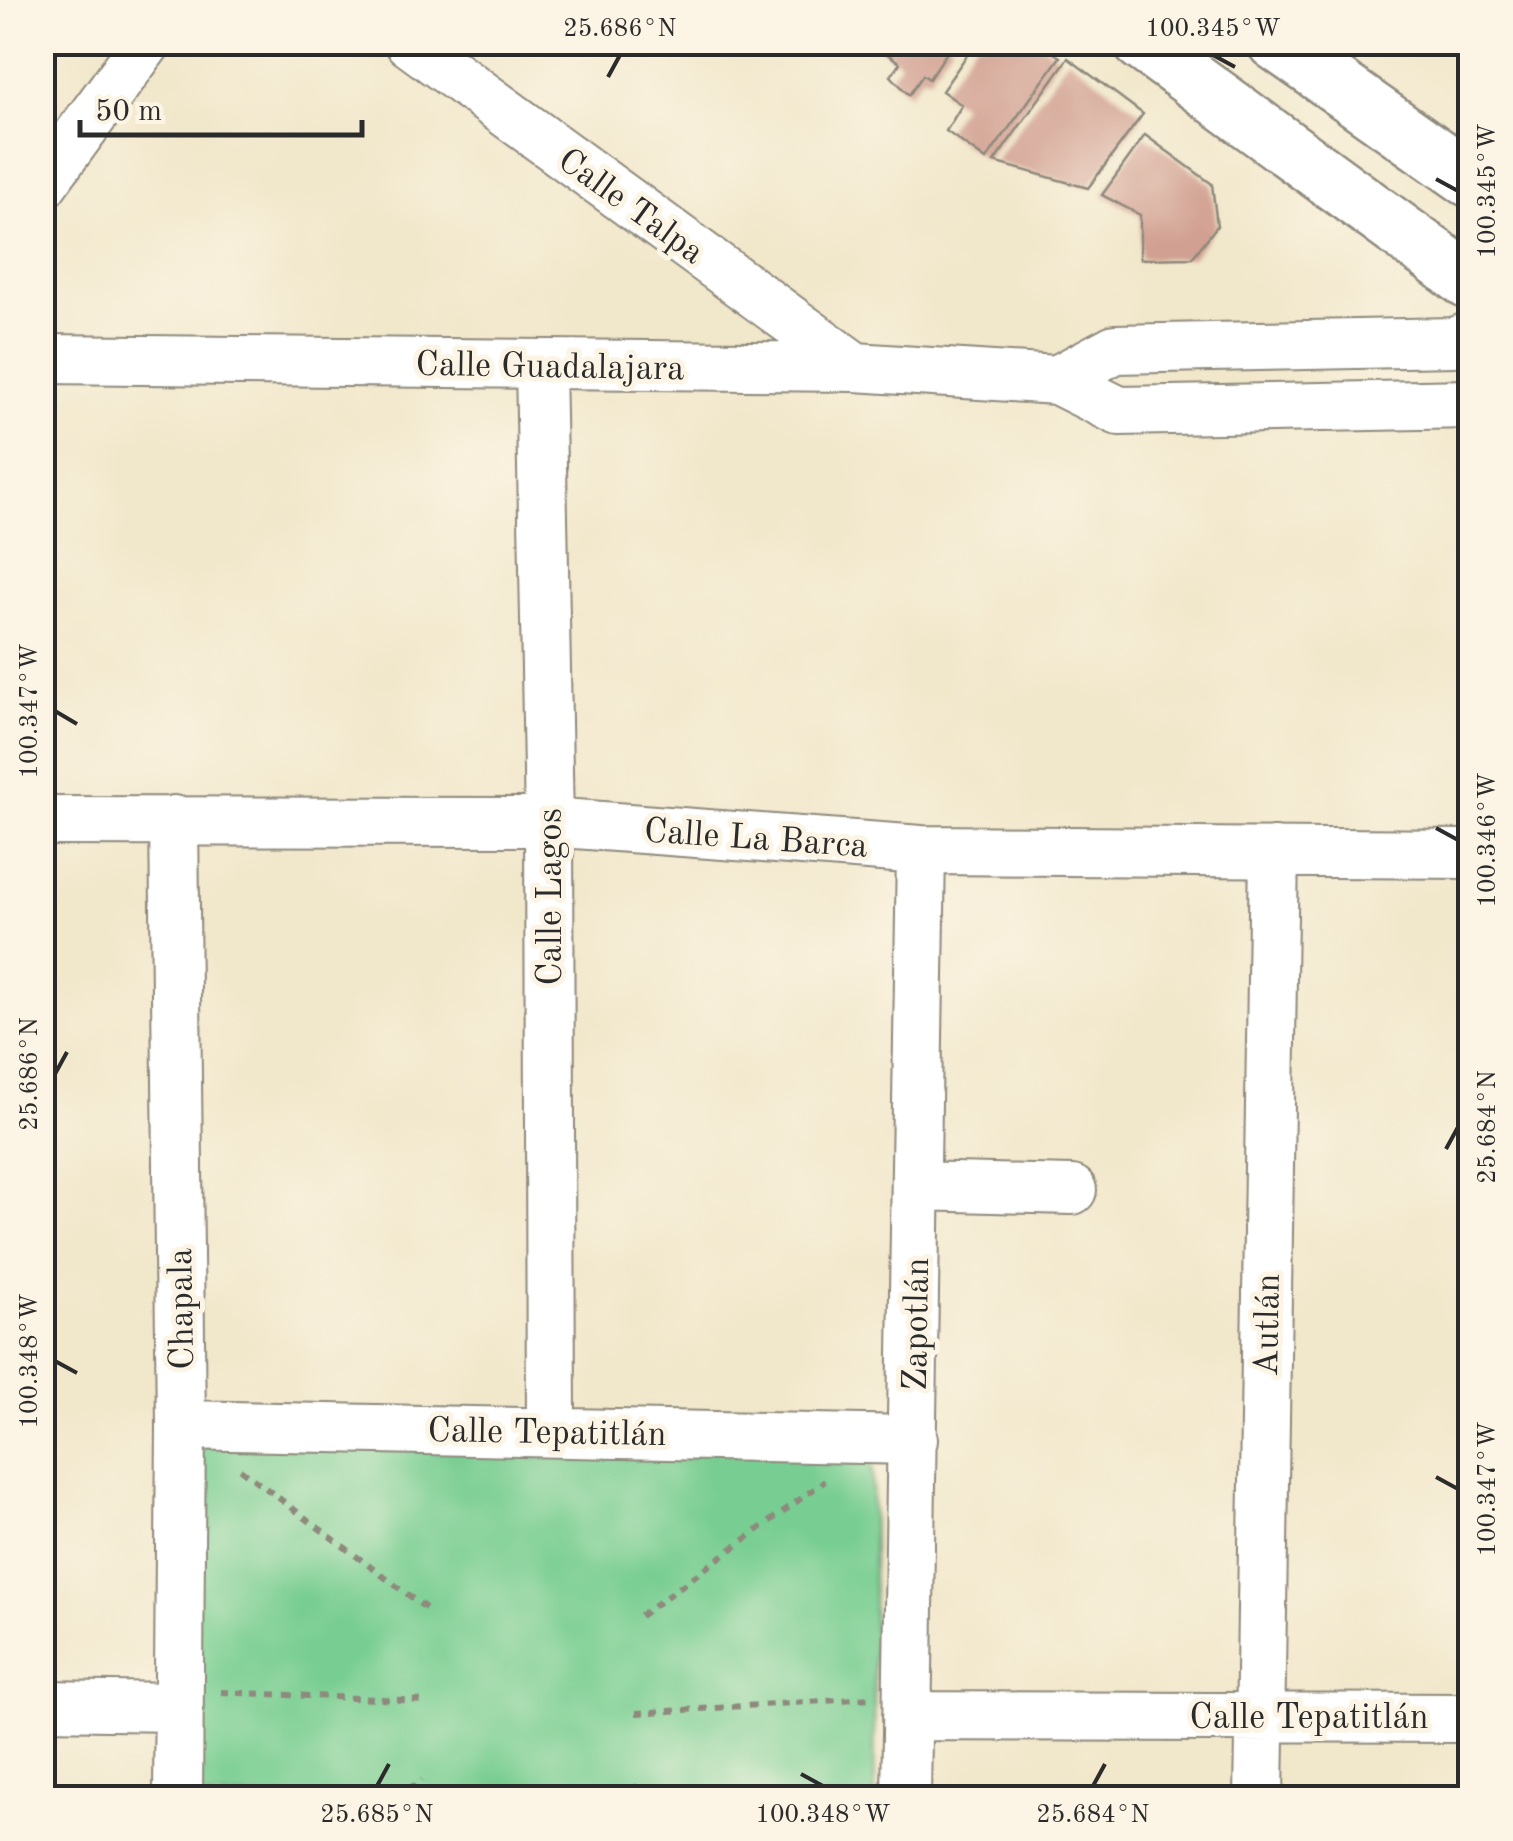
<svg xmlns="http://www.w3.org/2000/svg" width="1513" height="1841" font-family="'Old Standard TT',serif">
	<rect width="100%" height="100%" fill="#fcf5e5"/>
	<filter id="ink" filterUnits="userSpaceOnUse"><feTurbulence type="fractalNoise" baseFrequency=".01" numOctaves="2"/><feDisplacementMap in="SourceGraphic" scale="20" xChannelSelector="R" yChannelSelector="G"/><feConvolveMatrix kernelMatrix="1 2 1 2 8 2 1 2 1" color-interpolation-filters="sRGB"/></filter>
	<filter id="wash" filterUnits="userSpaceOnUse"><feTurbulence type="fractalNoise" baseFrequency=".0048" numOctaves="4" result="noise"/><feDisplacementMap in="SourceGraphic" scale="40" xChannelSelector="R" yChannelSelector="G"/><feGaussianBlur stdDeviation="2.25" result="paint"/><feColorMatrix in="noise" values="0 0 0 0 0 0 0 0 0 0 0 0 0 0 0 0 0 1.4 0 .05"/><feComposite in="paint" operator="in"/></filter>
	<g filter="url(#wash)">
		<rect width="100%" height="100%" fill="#f1e7cb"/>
		<path fill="#78ce92" stroke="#527c5e" stroke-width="2.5" d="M195,1435L872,1447L875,1798H194Z"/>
		<g id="blocks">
			<path fill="#d1a092" d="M871,42H947L952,45L929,79L923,75L909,95L891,76L900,63Z
				M976,42H1038L1060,57L986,160L946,131L962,105L942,91Z
				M1068,58L1143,114L1088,188L994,162Z
				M1145,135L1212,184L1217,226L1192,258L1140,259V215L1102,195Z"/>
		</g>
	</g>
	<g filter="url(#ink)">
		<use href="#blocks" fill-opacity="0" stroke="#8e897b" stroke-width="2.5"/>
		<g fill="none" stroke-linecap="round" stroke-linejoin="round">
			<defs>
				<path id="minor" d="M409,42L855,367
					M42,185L147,42
					M42,359L855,367L1057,380L1119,411L1470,404
					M540,365L549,822L551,1430
					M1057,380L1115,349L1454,342L1470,336
					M174,820L181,1425L178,1798
					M42,821L549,822L921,850L1470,854
					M917,1186L1072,1190
					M181,1425L913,1440
					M42,1705L177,1707
					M907,1716L1470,1718
					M906,1798L921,850
					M1259,1798L1274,852"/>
				<path id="major" d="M1141,42L1470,282
					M1275,42L1470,179"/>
			</defs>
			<use href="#minor" stroke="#8e897b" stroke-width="52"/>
			<use href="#major" stroke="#8e897b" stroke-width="60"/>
			<path stroke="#8e897b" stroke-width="6" stroke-dasharray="8 8" stroke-linecap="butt" d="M240,1469L427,1609
				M640,1616L825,1481
				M221,1692L424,1701
				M636,1713L870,1698
				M634,1786L650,1798
				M395,1798L422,1780
				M542,1798L544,1783"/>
			<use href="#minor" stroke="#fff" stroke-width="48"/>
			<use href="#major" stroke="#fff" stroke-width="55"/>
		</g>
	</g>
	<path fill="none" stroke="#2b2b2b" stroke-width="4" d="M1213,55L1235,67M608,77L620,55M1436,179L1458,191M55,711L77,724M1436,828L1458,840M55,1074L67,1052M1446,1149L1458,1127M55,1361L77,1373M1436,1477L1458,1489M801,1774L823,1786M377,1786L389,1764M1093,1786L1105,1764"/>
	<g text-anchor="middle" stroke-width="10" stroke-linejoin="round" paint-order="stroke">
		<g font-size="35" fill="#2b2b2b" stroke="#fcf5e5">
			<text transform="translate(632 205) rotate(36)" y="12">Calle Talpa</text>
			<text transform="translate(550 365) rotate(1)" y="12">Calle Guadalajara</text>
			<text transform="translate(756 837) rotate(4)" y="12">Calle La Barca</text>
			<text transform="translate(549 897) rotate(-90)" y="12">Calle Lagos</text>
			<text transform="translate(180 1309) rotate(-91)" y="12">Chapala</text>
			<text transform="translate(915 1324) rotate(-89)" y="12">Zapotlán</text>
			<text transform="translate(1266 1325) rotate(-89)" y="12">Autlán</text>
			<text transform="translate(547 1431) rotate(1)" y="12">Calle Tepatitlán</text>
			<text x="1309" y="1728">Calle Tepatitlán</text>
		</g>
	</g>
	<rect width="1513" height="1841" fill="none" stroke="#fcf5e5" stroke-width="110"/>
	<path d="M80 120v15h282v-15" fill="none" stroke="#2b2b2b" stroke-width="5"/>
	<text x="95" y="120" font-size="30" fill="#2b2b2b" stroke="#fcf5e5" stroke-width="8" paint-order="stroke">50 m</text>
	<rect x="55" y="55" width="1403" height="1731" fill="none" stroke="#2b2b2b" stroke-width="4"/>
	<g font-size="25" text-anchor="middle" fill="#2b2b2b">
		<text x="620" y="36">25.686°N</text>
		<text x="1213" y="36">100.345°W</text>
		<text transform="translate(1486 191) rotate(-90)" y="9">100.345°W</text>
		<text transform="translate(28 711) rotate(-90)" y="9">100.347°W</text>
		<text transform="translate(1486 840) rotate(-90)" y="9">100.346°W</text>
		<text transform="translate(28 1074) rotate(-90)" y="9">25.686°N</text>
		<text transform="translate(1486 1127) rotate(-90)" y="9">25.684°N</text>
		<text transform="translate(28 1361) rotate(-90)" y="9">100.348°W</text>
		<text transform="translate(1486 1489) rotate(-90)" y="9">100.347°W</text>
		<text x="377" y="1822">25.685°N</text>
		<text x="823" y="1822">100.348°W</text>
		<text x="1093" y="1822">25.684°N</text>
	</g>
</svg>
